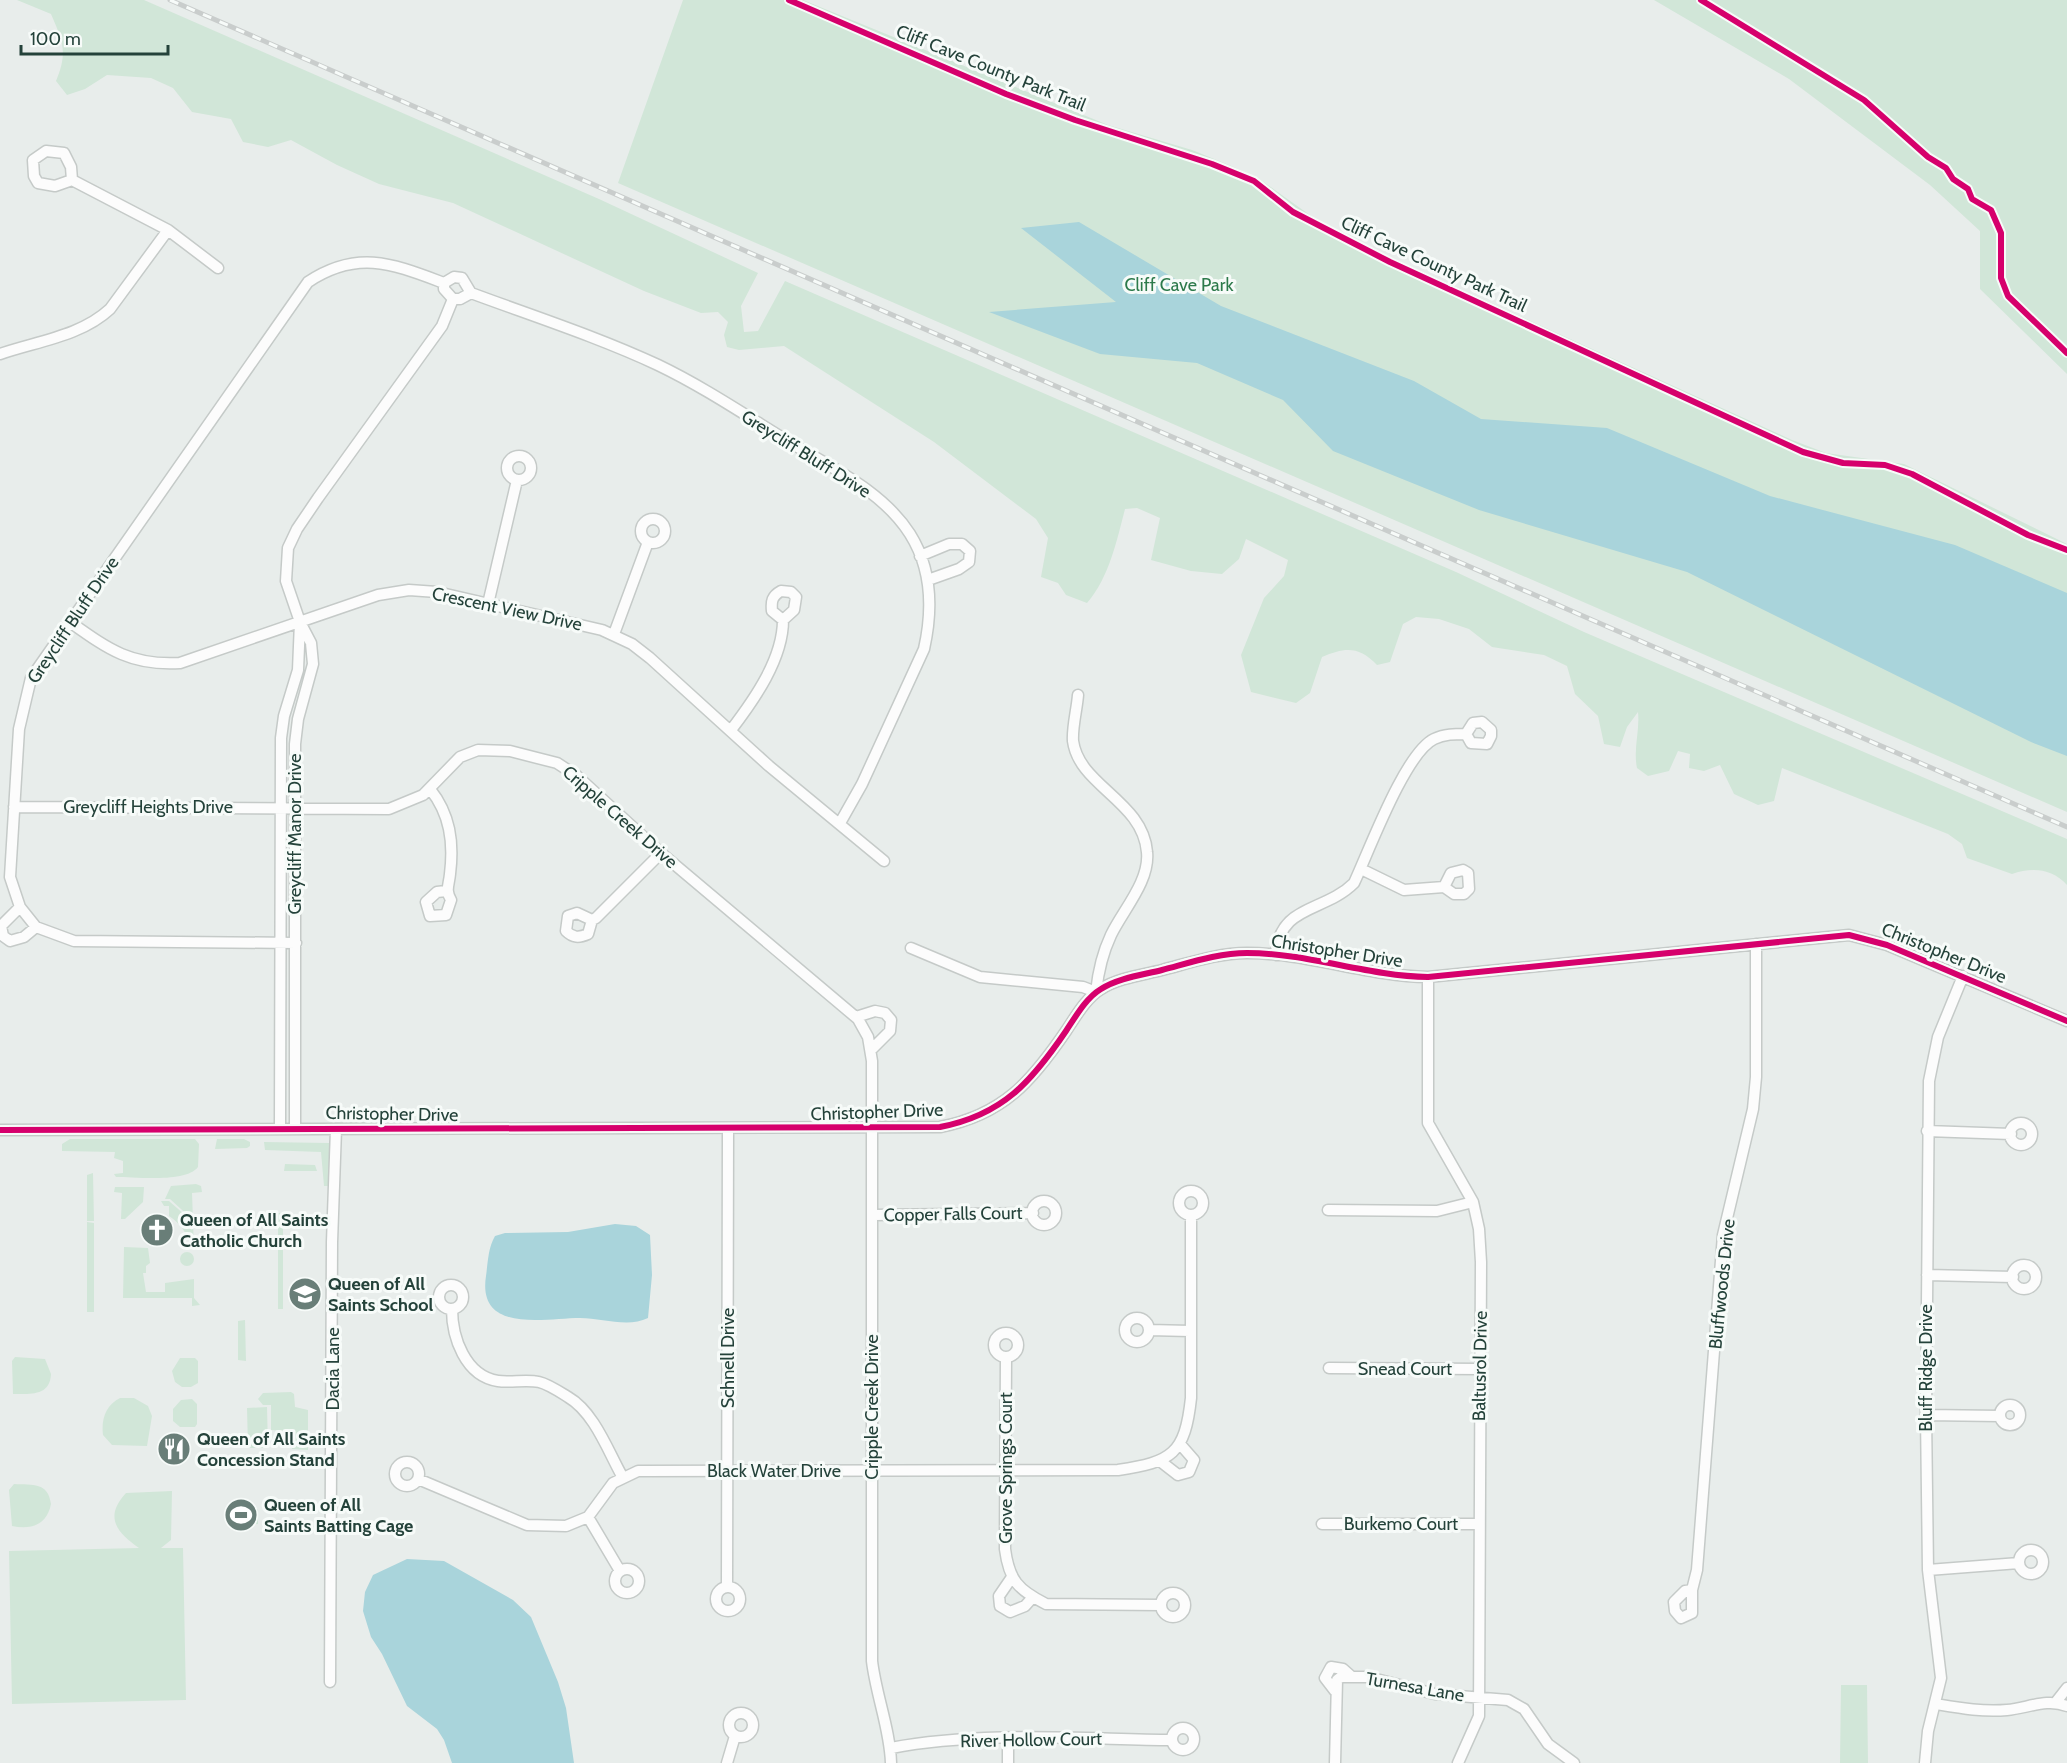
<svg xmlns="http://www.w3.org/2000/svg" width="2067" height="1763" font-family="Cabin,sans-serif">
	<rect width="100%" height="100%" fill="#e8edeb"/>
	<path fill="#d1e6d8" d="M17,0H144L599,199L758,273L741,306L744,332L758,331L785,281L1456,572L1584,632L2067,839V885C2052,868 2031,867 2012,874L1967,858L1962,844L1948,834L1782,768L1774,801L1758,805L1734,794L1720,765L1704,771L1689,768L1690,754L1678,751L1669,771L1648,776L1637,768C1633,749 1640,731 1638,712L1627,727L1620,747L1604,744L1598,716L1575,694L1567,666L1544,655L1492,647L1469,629L1439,619L1416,617L1403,624L1390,662L1377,665C1359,646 1345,647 1322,657L1310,693L1296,703L1251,692L1241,655L1264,598L1284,576L1288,560L1246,539L1239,559L1222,574L1191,571L1151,560L1160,518L1137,508L1125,509C1117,540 1109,578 1087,603L1066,595L1058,583L1041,577L1048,538L1036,519L934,442L784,346L739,350L727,347L724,335L728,322L718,312L701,313L644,291L453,203L379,184L337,165L291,140L268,147L243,142L231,119L192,112L173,88L151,78L107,75L85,89L67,95L56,81C68,52 63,42 51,14Z
		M683,0H803L1108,125L1192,150L1229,165L1258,178L1321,223L1375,250L1792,440L1826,453L1904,464L2067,544V812L618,183Z
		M1654,0H2067V374L1980,289V231L1930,185L1789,79Z
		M70,1139H195L199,1144L198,1167C186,1183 136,1177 116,1177L114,1174L123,1173V1161L114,1158L115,1152L62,1151V1144Z
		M217,1139H244L250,1142V1146L247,1148L215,1149Z
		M264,1142L329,1143L332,1145L331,1186H324L321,1152L265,1150Z
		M285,1164L315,1165L317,1171H284Z
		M93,1173L94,1221H87V1175Z
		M196,1184L201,1186L202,1192L192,1193L193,1220L170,1199H165L171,1186Z
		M115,1187H144L143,1202L125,1219H121L122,1193L114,1192Z
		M161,1201H169L193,1222L194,1249L184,1250V1247H191C187,1233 181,1224 169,1216V1206H164Z
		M278,1213H283V1309H278Z
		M87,1222L94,1223V1312H87Z
		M124,1247L148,1248L150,1263L146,1266V1273H143L146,1292H165V1283L194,1279V1298L200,1305L192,1306V1298H123Z
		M180 1259a7 7 0 1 1 14 0a7 7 0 1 1-14 0Z
		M245,1320L246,1361L238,1360V1321Z
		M15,1357L45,1359L51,1374C50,1396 31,1394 13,1394L12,1361Z
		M180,1358H195L198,1361V1383L191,1387H182L175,1382L172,1371Z
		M291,1392L294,1394L295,1407L308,1410V1450L292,1449V1429L288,1431L271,1430V1405H263L258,1399L263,1393Z
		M120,1398H134L148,1406L152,1416L147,1446L112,1445L103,1435C101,1419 106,1405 120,1398Z
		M192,1399L197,1404V1424L195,1427H180L173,1421V1409L181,1400Z
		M267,1407L268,1448H248L247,1408Z
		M14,1484C33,1485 48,1482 51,1504C47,1525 31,1530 12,1526L9,1490Z
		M172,1491L171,1540L161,1548H183L186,1700L12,1704L9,1551L139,1548C118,1533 103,1518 126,1493Z
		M258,1509V1524L234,1526L233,1519H225L224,1511Z
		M1841,1685H1867L1868,1763H1840Z"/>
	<path fill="#a9d4db" d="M1079,222L1221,306L1414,381L1481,419L1607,428L1770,496L1955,545L2067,593V756L2031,742L1687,572L1479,510L1333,451L1283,400L1197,363L1100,354L989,312L1116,302L1021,228Z
		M615,1224L636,1226L650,1235L652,1275L648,1318C628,1328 602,1318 580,1318C545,1318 477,1334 486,1276C488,1262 488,1248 495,1236L505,1233L568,1232Z
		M407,1559L444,1561L513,1600L531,1617L558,1682L566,1708L574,1763H452L444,1740L437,1729L407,1706L382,1654L371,1637L363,1611L365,1592L373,1575Z"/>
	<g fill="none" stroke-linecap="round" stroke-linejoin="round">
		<defs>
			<path id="minor" d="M72,180L55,186L38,183L34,176L33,160L46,151L64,153L71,167L72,180L168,230L218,268
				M444,283V289L453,299H460L471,293
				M0,354C38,341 81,336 110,309L168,230
				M507 468a12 12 0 1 1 24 0a12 12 0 1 1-24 0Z
				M641 531a12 12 0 1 1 24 0a12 12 0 1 1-24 0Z
				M920,556L949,544H962L970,551L969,562L959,569L928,580
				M488,604L517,480
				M70,622C108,649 131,666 180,663L378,595L409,590L437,592L602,630L632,644L650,658L769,766L884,861
				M614,634L648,542
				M731,730C754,700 783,659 783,620L794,610L796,597L791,592L781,591C772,596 771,601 772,611L783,620
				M430,789C450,814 454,842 450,874C449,885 445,890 451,900L446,915L430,916L426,902L437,892L446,891
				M14,807L389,809L423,795L460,757L478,750L510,751L557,763L577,776L661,853L858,1019L868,1037L872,1061V1661C876,1695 890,1729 891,1763
				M1361,869L1404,890L1444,887L1451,873L1463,870L1468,873L1469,889L1464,894H1454L1444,887
				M20,907L1,926L3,936L10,941L24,937L36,927
				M592,920L588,934C579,938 573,938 566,931L568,916L577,913L592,920L596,918L661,853
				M296,943L74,941L36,927L20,907L10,877L19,729L31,678L308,282C358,249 393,264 444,283L454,277L462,278L471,293C533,316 598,337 658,365C706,388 751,419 796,446C836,470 884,493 910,534C932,569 933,609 924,649L862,784L840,823
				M911,948L980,977L1083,987L1096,992C1098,973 1103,952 1111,935C1123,910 1150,881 1147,852C1143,801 1079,786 1073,741C1072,727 1077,709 1078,695
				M1276,955C1279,904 1324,913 1354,883C1369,851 1405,753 1434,739C1444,734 1455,734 1466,734L1471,743L1487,744L1491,736V730L1482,722L1473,723L1466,734
				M1428,977V1123L1473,1202L1479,1229L1481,1262L1479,1716L1458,1763
				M856,1017L875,1011L885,1013L891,1020L890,1031L871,1050
				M2010 1134a11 11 0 1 1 22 0a11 11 0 1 1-22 0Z
				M280,1128L281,738L284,716L298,670L300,622
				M295,1128V744L298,719L313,664L311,643L300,622L286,581L288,548L297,529L318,498L442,326L453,299
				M0,1130L940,1127C1003,1115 1032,1081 1066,1031C1076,1016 1086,998 1101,989C1118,978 1142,975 1162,970C1189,963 1218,953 1247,953C1308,953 1367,976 1428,977L1849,935L1887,945L2067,1021
				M1927,1131L2011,1134
				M1179 1203a12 12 0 1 1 24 0a12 12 0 1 1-24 0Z
				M1032 1213a12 12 0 1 1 24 0a12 12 0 1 1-24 0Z
				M1328,1210L1437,1211L1473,1202
				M873,1215L1033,1213
				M2012 1277a12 12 0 1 1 24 0a12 12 0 1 1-24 0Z
				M1927,1275L2013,1277
				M439 1297a12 12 0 1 1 24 0a12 12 0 1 1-24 0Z
				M452,1309C452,1337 465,1376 498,1381C511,1383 526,1379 539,1382C548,1384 560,1392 568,1397C594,1412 608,1451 622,1476
				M1125 1330a12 12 0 1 1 24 0a12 12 0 1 1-24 0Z
				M1149,1330L1190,1331
				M994 1345a12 12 0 1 1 24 0a12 12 0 1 1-24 0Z
				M1006,1357L1005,1549C1009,1580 1018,1590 1046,1604L1161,1605
				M1329,1368L1481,1369
				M2000 1415a10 10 0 1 1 20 0a10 10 0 1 1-20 0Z
				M1926,1415L2000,1416
				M1160,1461L1178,1475L1189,1472L1194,1460L1180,1444
				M395 1474a12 12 0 1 1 24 0a12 12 0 1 1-24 0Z
				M418,1479L527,1525L566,1526L588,1517L613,1483L638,1471L1118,1470C1172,1462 1185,1454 1191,1398V1215
				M588,1517L620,1571
				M1322,1524H1479
				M2019 1562a12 12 0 1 1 24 0a12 12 0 1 1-24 0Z
				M615 1581a12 12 0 1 1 24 0a12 12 0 1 1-24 0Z
				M1928,1570L2019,1563
				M1012,1577L999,1596L1000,1606L1010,1612L1025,1606L1033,1597
				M716 1599a12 12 0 1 1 24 0a12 12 0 1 1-24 0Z
				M727,1587L728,1129
				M1692,1590L1685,1591L1674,1602L1675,1611L1681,1618L1692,1613V1590L1697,1570L1723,1235L1753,1109L1756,1077V944
				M1161 1605a12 12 0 1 1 24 0a12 12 0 1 1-24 0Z
				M330,1682L332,1242L336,1129
				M1335,1691L1325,1678L1331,1667L1343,1669L1352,1677
				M2056,1702L2067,1688
				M1936,1704C1960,1708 1982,1712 2007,1710C2028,1708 2047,1698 2067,1706
				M729 1725a12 12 0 1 1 24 0a12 12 0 1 1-24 0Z
				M1172 1739a11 11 0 1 1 22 0a11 11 0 1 1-22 0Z
				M1008,1738V1763
				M891,1748C982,1731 1079,1739 1172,1740
				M727,1763L735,1736
				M1335,1763L1337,1680L1341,1677H1368L1435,1694L1508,1700L1524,1709L1548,1744L1574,1763
				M1925,1763L1928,1731L1941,1678L1928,1570L1926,1415L1929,1081L1938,1037L1963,976"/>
		</defs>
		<use href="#minor" stroke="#c5cac8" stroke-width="13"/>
		<use href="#minor" stroke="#fcfcfc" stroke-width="10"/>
		<defs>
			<path id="rail" d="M170,0L2067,827"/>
		</defs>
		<use href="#rail" stroke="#c9cdcc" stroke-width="5"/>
		<use href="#rail" stroke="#f7fbf9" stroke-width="3" stroke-dasharray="9" stroke-linecap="butt"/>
		<defs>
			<path id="cycleway" d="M789,0L1006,94L1075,120L1212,164L1254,181L1293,212L1390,262L1803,452L1843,463L1885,465L1912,474L2028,535L2067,550
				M1701,0L1864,100L1928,157L1946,168L1953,179L1968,189L1972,199L1991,210L2001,233V278L2008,296L2067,353
				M0,1130L940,1127C1003,1115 1032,1081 1066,1031C1076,1016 1086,998 1101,989C1118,978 1142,975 1162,970C1189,963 1218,953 1247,953C1308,953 1367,976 1428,977L1849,935L1887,945L2067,1021"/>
		</defs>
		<use href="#cycleway" stroke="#f7fbf9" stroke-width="10"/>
		<use href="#cycleway" stroke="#d6006c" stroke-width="6"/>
	</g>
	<defs>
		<symbol id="church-disc" viewBox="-11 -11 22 22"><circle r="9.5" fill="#697e78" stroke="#f7fbf9"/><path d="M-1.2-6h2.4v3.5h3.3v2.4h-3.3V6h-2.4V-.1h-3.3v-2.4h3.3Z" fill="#fff"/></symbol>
		<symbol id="school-disc" viewBox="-11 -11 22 22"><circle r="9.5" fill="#697e78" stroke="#f7fbf9"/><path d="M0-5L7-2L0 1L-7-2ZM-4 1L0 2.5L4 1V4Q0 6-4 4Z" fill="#fff"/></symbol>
		<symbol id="restaurant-disc" viewBox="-11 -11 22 22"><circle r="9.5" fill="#697e78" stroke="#f7fbf9"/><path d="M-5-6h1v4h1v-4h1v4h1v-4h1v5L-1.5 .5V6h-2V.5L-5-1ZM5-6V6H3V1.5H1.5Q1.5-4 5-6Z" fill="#fff"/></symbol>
		<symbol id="stadium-disc" viewBox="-11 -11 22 22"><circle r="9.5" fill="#697e78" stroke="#f7fbf9"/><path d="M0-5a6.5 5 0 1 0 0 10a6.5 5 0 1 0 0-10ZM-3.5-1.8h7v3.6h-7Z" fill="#fff"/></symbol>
	</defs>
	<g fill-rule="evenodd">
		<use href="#church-disc" x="138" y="1211" width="38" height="38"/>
		<use href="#school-disc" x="286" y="1275" width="38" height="38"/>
		<use href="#restaurant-disc" x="155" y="1430" width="38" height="38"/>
		<use href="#stadium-disc" x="222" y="1496" width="38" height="38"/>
	</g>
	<g text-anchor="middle" stroke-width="6" stroke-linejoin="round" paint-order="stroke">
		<g font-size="18" fill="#24423a" stroke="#f7fbf9">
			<text transform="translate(991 68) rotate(22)" y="6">Cliff Cave County Park Trail</text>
			<text transform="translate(1434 264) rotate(25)" y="6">Cliff Cave County Park Trail</text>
			<text transform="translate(806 454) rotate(32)" y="6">Greycliff Bluff Drive</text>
			<text transform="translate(507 609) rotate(12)" y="6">Crescent View Drive</text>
			<text transform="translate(73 620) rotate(-56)" y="6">Greycliff Bluff Drive</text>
			<text x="148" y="813">Greycliff Heights Drive</text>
			<text transform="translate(620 817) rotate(41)" y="6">Cripple Creek Drive</text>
			<text transform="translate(295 834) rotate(-90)" y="6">Greycliff Manor Drive</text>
			<text transform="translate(1337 951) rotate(9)" y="6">Christopher Drive</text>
			<text transform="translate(1944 953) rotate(22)" y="6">Christopher Drive</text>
			<text transform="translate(877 1112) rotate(-2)" y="6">Christopher Drive</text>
			<text transform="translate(392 1114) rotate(1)" y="6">Christopher Drive</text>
			<text transform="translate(953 1214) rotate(-1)" y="6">Copper Falls Court</text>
			<text transform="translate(1722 1284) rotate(-84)" y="6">Bluffwoods Drive</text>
			<text transform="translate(728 1358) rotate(-90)" y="6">Schnell Drive</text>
			<text transform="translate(1480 1366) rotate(-89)" y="6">Baltusrol Drive</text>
			<text transform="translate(1926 1368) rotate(-90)" y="6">Bluff Ridge Drive</text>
			<text transform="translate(333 1369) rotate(-90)" y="6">Dacia Lane</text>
			<text x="1405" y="1375">Snead Court</text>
			<text transform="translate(872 1407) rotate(-90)" y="6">Cripple Creek Drive</text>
			<text transform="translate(1006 1468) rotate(-90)" y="6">Grove Springs Court</text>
			<text x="774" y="1477">Black Water Drive</text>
			<text x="1401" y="1530">Burkemo Court</text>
			<text transform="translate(1415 1687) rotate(10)" y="6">Turnesa Lane</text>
			<text transform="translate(1031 1740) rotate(-1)" y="6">River Hollow Court</text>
		</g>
		<g font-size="18" fill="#2d7a4b" stroke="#f7fbf9">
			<text x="1179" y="291">Cliff Cave Park</text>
		</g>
		<g font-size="18" font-weight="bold" fill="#24423a" stroke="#f7fbf9" text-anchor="start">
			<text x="180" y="1226">Queen of All Saints<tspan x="180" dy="21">Catholic Church</tspan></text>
			<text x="328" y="1290">Queen of All<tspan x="328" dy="21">Saints School</tspan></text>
			<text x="197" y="1445">Queen of All Saints<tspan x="197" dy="21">Concession Stand</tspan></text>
			<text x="264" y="1511">Queen of All<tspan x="264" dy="21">Saints Batting Cage</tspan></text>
		</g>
	</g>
	<path d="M21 45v9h147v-9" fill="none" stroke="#24423a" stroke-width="3"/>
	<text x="30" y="45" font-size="18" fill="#24423a" stroke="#f7fbf9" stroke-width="4.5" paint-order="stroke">100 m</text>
</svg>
